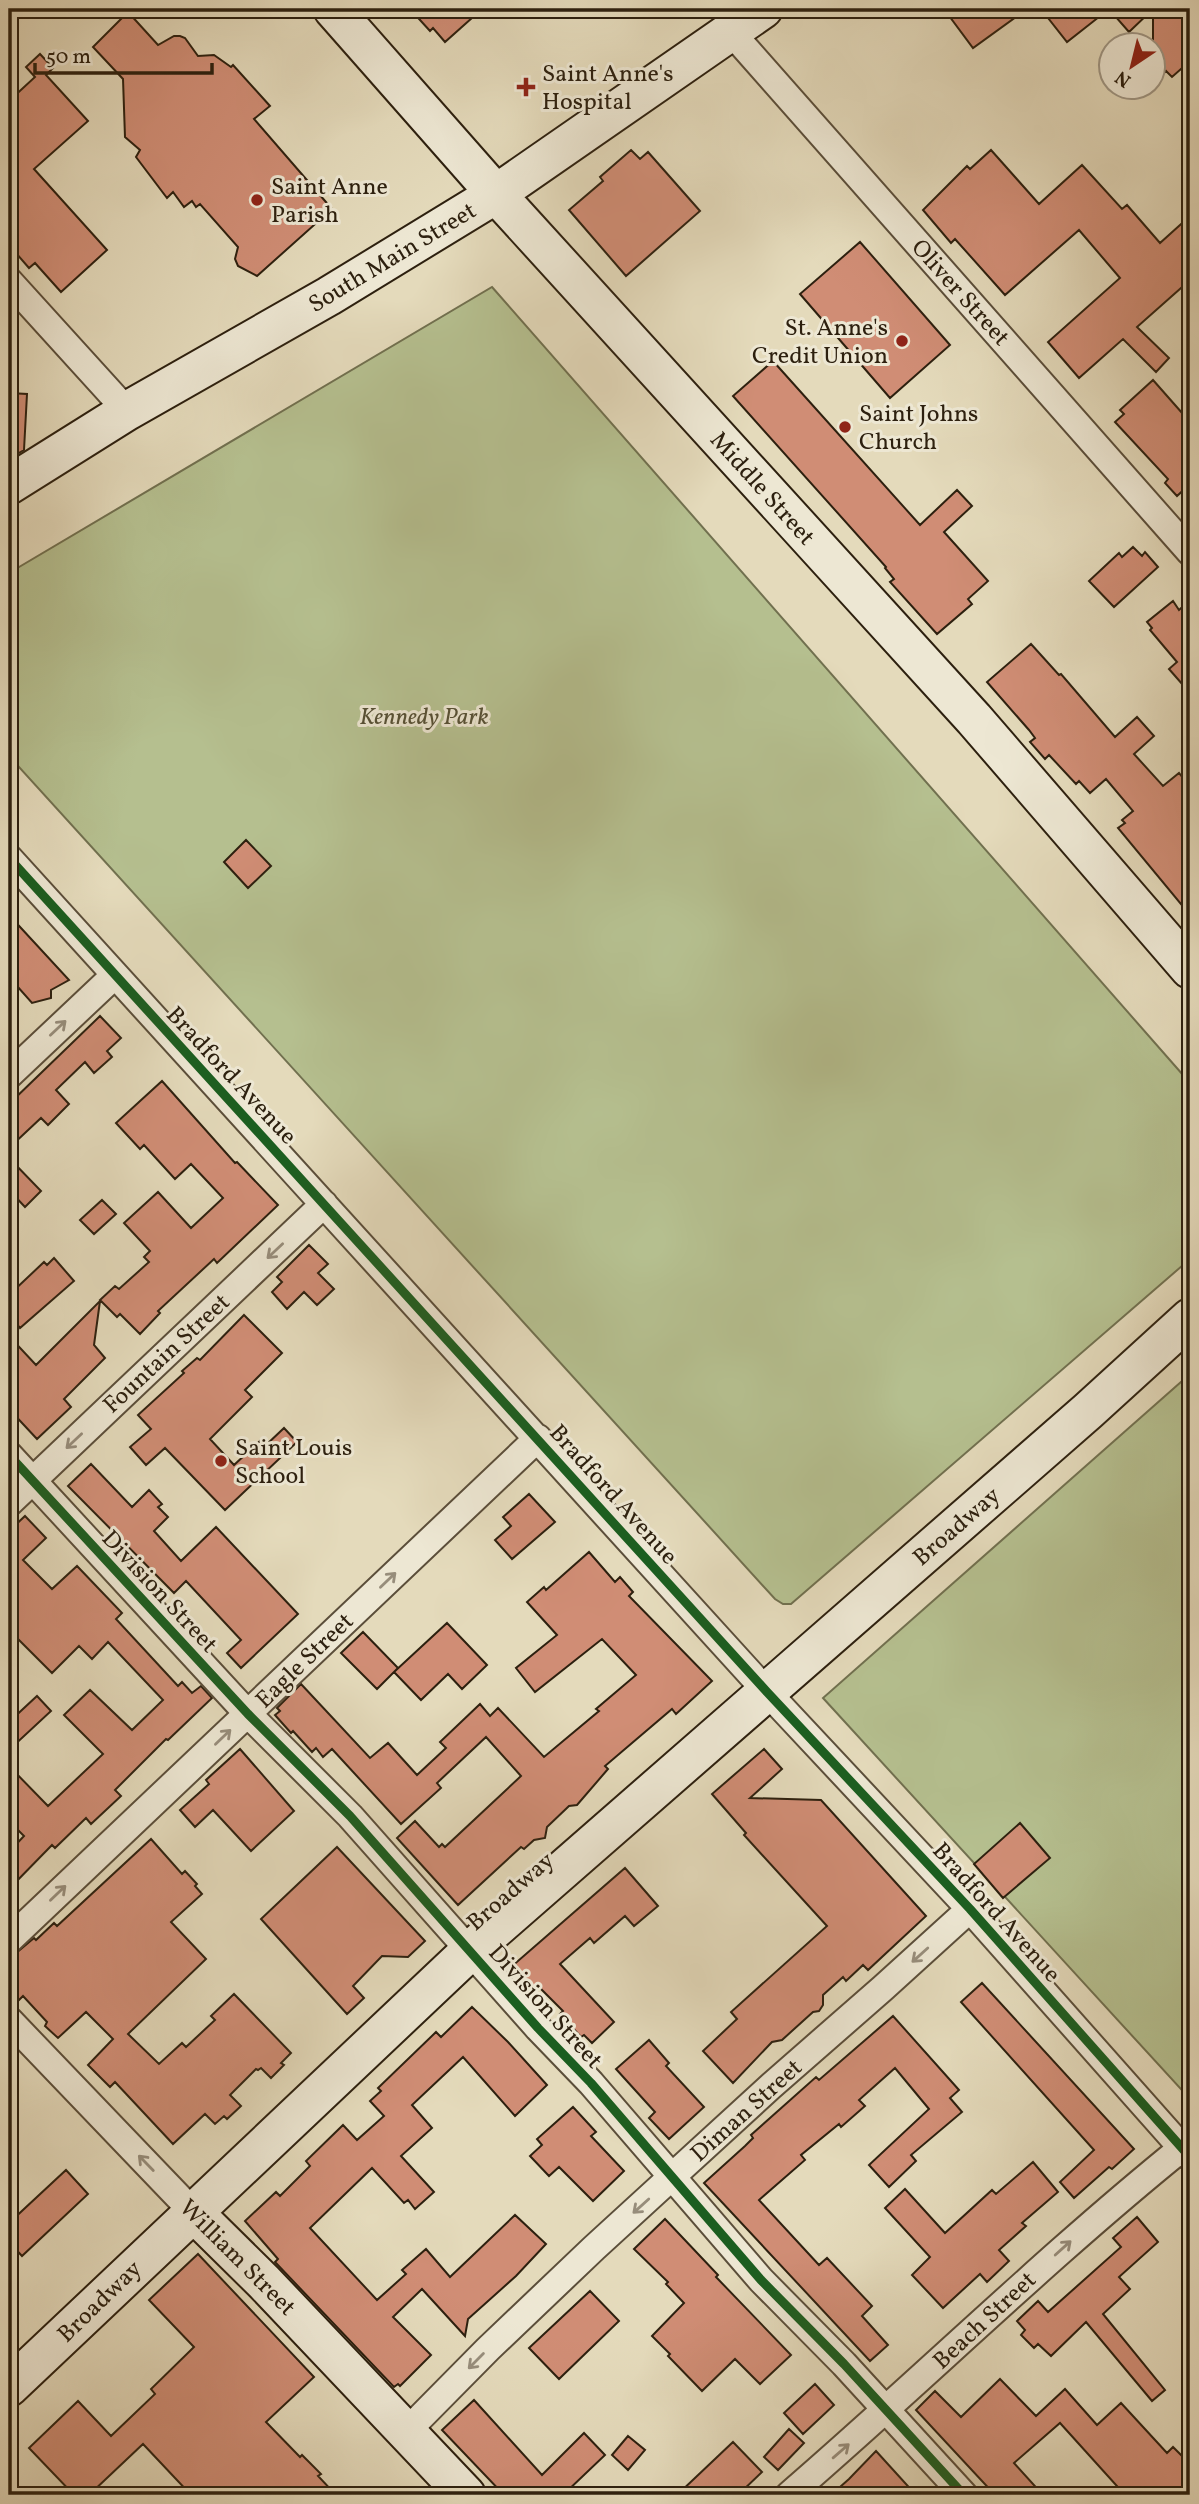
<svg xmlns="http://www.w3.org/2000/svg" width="1199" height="2504" font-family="Vollkorn,serif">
	<rect width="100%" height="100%" fill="#e4dabb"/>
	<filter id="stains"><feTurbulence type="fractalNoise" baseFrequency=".00286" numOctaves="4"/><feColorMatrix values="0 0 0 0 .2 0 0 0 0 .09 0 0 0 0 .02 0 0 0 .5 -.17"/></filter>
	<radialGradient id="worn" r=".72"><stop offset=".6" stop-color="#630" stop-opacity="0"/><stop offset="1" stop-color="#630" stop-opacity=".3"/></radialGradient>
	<path fill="#b5bf8f" stroke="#71704f" stroke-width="2" d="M492,287L1190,1083V1259L791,1604H783L775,1599L9,756V573Z
		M1190,1374V2099L823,1698Z"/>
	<path fill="#d08d75" stroke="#2d200f" stroke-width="2" d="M410,9H482L445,42L433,28L430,31Z
		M944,9H1027L973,48Z
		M1041,9H1179L1190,22V61L1172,77L1166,71L1153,83V9L1129,32L1109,9L1067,42Z
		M128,12L158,45L174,36H180L185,38L198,56L214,55L231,67L233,65L270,106L254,119L332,209L257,276L238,266L235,259L238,247L200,204L196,207L192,201L184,207L173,192L167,198L136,157L140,150L125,137L123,79L93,47Z
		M40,54L53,68L46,75L88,121L34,169L107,250L61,292L35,263L29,268L9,245V101L35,77L26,67Z
		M631,150L640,159L648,152L700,211L626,276L569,210L603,181L600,177Z
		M991,150L1039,204L1082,165L1122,209L1127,205L1160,243L1190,216V280L1137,327L1169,358L1156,372L1123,339L1079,378L1048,342L1120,278L1079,230L1005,295L955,239L951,243L923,210L967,166L970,169Z
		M860,242L950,345L890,398L800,294Z
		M773,361L920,525L957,490L972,506L944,532L988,581L968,599L972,604L937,634L890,582L894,579L885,568L886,567L733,396Z
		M1153,380L1190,422V484L1177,496L1165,483L1168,479L1115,422L1124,414L1120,410Z
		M9,393L27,394L24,450L17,454H9Z
		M1133,547L1142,556L1145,552L1158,567L1114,607L1089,581L1119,553L1122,557Z
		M1190,600V693L1169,669L1177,662L1150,630L1152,628L1147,622L1173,601L1179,610Z
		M1031,644L1059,675L1061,674L1115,737L1137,717L1154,736L1134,754L1163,786L1179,773L1190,787V915L1118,828L1125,823L1122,820L1133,811L1106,779L1090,793L1079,781L1076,784L1049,755L1045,759L1030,742L1035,738L1029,730L987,682Z
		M246,840L271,866L248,888L224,862Z
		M9,915L69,980L51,990V998L32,1003L9,977Z
		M100,1016L121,1038L107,1051L112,1057L94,1073L85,1062L56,1090L69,1104L48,1125L41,1118L9,1148V1104Z
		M162,1081L235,1163L237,1162L278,1205L217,1263L214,1259L158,1311L160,1313L140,1334L120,1314L117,1317L100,1300L115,1286L119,1289L149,1262L144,1257L150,1251L124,1223L158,1192L191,1228L223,1198L191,1164L175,1179L144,1145L140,1149L116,1123Z
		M9,1158L41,1191L25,1207L9,1190Z
		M102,1200L116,1214L94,1234L80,1220Z
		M309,1245L328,1264L318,1273L334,1289L317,1305L304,1292L287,1309L272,1292L282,1282L277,1277Z
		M54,1258L74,1281L20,1328L9,1315V1295L44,1262L47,1265Z
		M100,1301L94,1345L105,1358L64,1399L71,1407L37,1439L9,1409V1336L36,1365Z
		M244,1315L282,1353L245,1390L252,1397L210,1439L234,1465L260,1441L265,1446L284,1428L297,1442L225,1510L165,1448L146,1465L130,1447L151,1429L138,1415L184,1373L182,1371L197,1358L200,1360Z
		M91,1464L132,1507L149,1490L162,1504L158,1507L168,1517L154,1531L181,1561L216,1527L298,1614L241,1668L227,1653L241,1640L186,1581L174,1593L68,1486Z
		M529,1494L555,1522L512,1559L495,1540L511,1526L503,1517Z
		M25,1516L46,1538L23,1560L52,1589L77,1566L122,1613L116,1619L178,1686L182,1682L192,1693L201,1686L212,1698L168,1740L166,1739L115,1790L121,1796L91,1824L86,1818L55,1848L52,1845L9,1889V1852L24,1836L9,1821V1766L48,1806L103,1754L64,1715L90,1690L132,1730L163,1700L108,1642L92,1659L79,1646L52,1673L9,1630V1531Z
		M589,1552L615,1582L620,1577L633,1592L629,1596L712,1681L676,1714L672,1709L605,1766L608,1769L577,1805L569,1806L547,1827L545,1838L534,1840L524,1849L521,1847L458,1905L397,1838L415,1821L439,1847L442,1844L445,1847L521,1776L486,1737L437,1783L441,1788L401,1824L332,1749L323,1757L316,1748L312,1752L293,1731L291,1733L275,1715L280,1711L277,1708L301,1684L370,1758L388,1743L417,1775L446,1748L440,1742L480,1704L490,1716L498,1708L544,1757L599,1711L596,1709L636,1675L602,1639L535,1692L516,1668L557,1635L527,1602L544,1587L546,1590Z
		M447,1623L487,1665L462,1689L448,1674L421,1700L394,1672Z
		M363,1632L398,1668L377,1689L341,1653Z
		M37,1696L51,1711L9,1750V1722Z
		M240,1749L294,1811L251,1851L213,1810L195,1827L180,1810L209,1784L206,1780Z
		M764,1749L782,1769L750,1798L821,1800L926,1916L868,1970L863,1965L846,1981L843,1977L823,1995V2005L819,2011L813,2012L782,2040L772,2042L733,2083L703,2051L737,2019L731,2012L827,1926L744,1835L746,1833L712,1794Z
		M1020,1823L1050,1858L1003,1898L974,1864Z
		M151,1839L182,1874L185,1871L197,1884L195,1886L202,1894L171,1922L206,1959L128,2034L159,2064L182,2043L186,2047L215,2020L211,2016L234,1994L291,2053L281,2063L284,2065L271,2078L261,2068L258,2070L256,2069L230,2095L241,2106L227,2119L224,2116L215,2124L205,2114L173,2144L115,2082L110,2087L88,2065L113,2039L86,2012L58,2038L45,2026L47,2022L23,1996L18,2001L9,1990V1959L34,1938L36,1940L54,1923L57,1926Z
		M337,1847L425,1941L408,1957L382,1956L353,1986L364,1998L347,2014L261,1919Z
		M625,1868L658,1906L634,1926L625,1916L594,1943L590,1938L560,1964L614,2022L592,2043L584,2035L581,2037L560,2014L563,2011L537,1985L532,1990L511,1967Z
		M982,1983L1134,2149L1112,2169L1109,2167L1074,2198L1060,2182L1094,2150L961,2002Z
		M472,2007L508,2042L547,2085L515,2116L463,2057L412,2105L432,2128L401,2156L434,2192L415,2209L408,2200L404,2203L372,2168L310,2228L377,2300L406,2274L402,2270L426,2249L450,2277L515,2215L546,2244L516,2276L468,2319L465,2336L422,2289L393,2317L431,2355L400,2386L398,2384L394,2387L275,2262L278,2259L245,2221L276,2192L280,2196L310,2166L306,2161L343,2125L357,2140L384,2116L370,2101L381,2091L378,2088L436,2032L441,2037Z
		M893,2016L959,2090L950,2098L962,2112L911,2155L916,2161L889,2187L869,2165L929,2109L895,2068L859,2100L865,2106L841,2127L839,2124L801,2155L805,2160L759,2200L819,2265L827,2258L872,2306L862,2316L888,2345L870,2361L704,2183L745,2146L753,2138L751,2135L779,2110L816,2077L819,2080Z
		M649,2040L669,2063L666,2066L704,2107L669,2139L649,2118L655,2112L616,2069Z
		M573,2107L596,2132L591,2136L624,2171L593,2201L559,2167L549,2176L530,2156L542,2145L537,2139Z
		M1033,2162L1058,2192L1022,2223L1026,2226L999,2250L1009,2261L987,2282L980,2274L943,2308L912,2275L930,2257L885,2208L905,2189L945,2233L992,2190L996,2194Z
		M66,2170L88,2194L22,2256L9,2242V2223Z
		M1137,2217L1158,2242L1119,2277L1130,2289L1103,2314L1165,2390L1152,2401L1086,2322L1051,2356L1038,2344L1034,2348L1021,2335L1025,2330L1017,2321L1038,2301L1048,2312L1121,2247L1113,2238Z
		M665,2219L718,2275L716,2277L791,2355L760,2384L735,2359L702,2391L668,2356L670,2354L652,2336L684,2303L666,2284L668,2282L634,2249Z
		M198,2254L314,2377L266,2422L300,2457L302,2455L321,2474L318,2476L336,2495H191L143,2444L89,2495H74L29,2448L78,2401L111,2436L155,2394L151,2389L194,2347L149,2300Z
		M590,2291L619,2321L559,2379L529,2348Z
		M1000,2379L1036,2416L1065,2389L1097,2425L1121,2403L1167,2453L1173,2447L1190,2464V2495H1125L1060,2423L1014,2463L1043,2495H995L916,2410L935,2391L961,2417Z
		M815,2384L834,2405L803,2434L784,2413Z
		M474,2400L542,2475L584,2433L605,2455L563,2495H504L442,2430Z
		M789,2429L804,2443L778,2470L764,2457Z
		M628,2436L645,2450L628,2470L612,2455Z
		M733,2442L762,2472L738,2495H677Z
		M876,2451L916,2495H831L849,2479Z"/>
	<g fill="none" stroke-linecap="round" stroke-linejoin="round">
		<defs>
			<path id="street" d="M731,32L1190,552
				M9,281L127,411
				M9,858L767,1692L970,1909L1190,2157
				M9,1075L115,975
				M9,1455L248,1714L350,1816L538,2028L591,2083L761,2280L844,2364L964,2495
				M9,1503L324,1204
				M9,1940L538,1438
				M9,2020L193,2212
				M405,2433L488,2349L594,2248L771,2086L883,1988L970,1909
				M789,2495C921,2381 1046,2258 1182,2148"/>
			<path id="secondary" d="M333,9L496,194L974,719L1190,969
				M9,485L127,411L329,296L496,194L763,9
				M193,2212L264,2282L466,2495
				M9,2387L471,1950L1088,1411L1190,1318"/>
		</defs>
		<use href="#street" stroke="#5b4e3a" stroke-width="30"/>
		<use href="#secondary" stroke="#2d200f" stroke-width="42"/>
		<use href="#street" stroke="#ede7d3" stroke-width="26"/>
		<use href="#secondary" stroke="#ede7d3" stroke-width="38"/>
		<defs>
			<path id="cycleway" d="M9,858L767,1692L970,1909L1190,2157
				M9,1455L248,1714L350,1816L538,2028L591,2083L761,2280L844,2364L964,2495"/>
		</defs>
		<use href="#cycleway" stroke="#ede7d3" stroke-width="13"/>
		<use href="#cycleway" stroke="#1b5e20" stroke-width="9"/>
	</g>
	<defs><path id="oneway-shaft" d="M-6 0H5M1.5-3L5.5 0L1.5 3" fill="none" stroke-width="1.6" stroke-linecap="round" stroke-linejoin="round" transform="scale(1.75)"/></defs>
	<g stroke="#978d7b">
		<use href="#oneway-shaft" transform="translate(58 1028) rotate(-43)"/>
		<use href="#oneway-shaft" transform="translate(275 1251) rotate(137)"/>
		<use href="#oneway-shaft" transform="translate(74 1441) rotate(137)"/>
		<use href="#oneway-shaft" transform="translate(388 1580) rotate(-44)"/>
		<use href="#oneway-shaft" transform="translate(223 1737) rotate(-44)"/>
		<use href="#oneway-shaft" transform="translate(58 1893) rotate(-44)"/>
		<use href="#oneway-shaft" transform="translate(920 1955) rotate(138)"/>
		<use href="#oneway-shaft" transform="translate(146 2163) rotate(-134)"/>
		<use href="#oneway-shaft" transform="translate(641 2206) rotate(138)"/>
		<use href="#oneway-shaft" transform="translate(1063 2248) rotate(-42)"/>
		<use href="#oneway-shaft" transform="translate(476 2361) rotate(135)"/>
		<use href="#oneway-shaft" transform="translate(841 2451) rotate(-41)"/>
	</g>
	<g fill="#8f2418" stroke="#ede7d3" stroke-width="2.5">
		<path d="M522.5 76.5h7v7h7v7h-7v7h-7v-7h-7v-7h7z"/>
		<circle cx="257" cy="200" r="7"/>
		<circle cx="902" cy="341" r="7"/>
		<circle cx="845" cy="427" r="7"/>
		<circle cx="221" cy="1461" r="7"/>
	</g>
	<g text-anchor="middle" stroke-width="6" stroke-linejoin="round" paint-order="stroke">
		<g font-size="24" fill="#2d200f" stroke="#ede7d3" text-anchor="start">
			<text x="542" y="81">Saint Anne's<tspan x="542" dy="28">Hospital</tspan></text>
			<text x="271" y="194">Saint Anne<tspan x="271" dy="28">Parish</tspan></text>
			<text x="888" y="335" text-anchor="end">St. Anne's<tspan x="888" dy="28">Credit Union</tspan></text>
			<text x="859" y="421">Saint Johns<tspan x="859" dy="28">Church</tspan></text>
			<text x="235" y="1455">Saint Louis<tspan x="235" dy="28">School</tspan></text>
		</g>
		<g font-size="24" fill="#2d200f" stroke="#ede7d3">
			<text transform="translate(392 257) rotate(-31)" y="8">South Main Street</text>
			<text transform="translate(961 292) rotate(48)" y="8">Oliver Street</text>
			<text transform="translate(763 488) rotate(48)" y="8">Middle Street</text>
			<text transform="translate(232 1075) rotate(47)" y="8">Bradford Avenue</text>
			<text transform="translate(166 1353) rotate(-43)" y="8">Fountain Street</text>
			<text transform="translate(614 1494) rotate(48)" y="8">Bradford Avenue</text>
			<text transform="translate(956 1526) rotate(-41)" y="8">Broadway</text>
			<text transform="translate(160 1591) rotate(47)" y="8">Division Street</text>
			<text transform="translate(304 1660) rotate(-44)" y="8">Eagle Street</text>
			<text transform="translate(510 1891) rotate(-41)" y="8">Broadway</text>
			<text transform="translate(997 1912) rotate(48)" y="8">Bradford Avenue</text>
			<text transform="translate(546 2006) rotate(48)" y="8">Division Street</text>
			<text transform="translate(746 2110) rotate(-42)" y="8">Diman Street</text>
			<text transform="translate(238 2257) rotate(45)" y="8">William Street</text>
			<text transform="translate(99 2301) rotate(-44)" y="8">Broadway</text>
			<text transform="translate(984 2320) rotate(-43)" y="8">Beach Street</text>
		</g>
		<g font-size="24" font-style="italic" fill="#565035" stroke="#ede7d3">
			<text x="424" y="724">Kennedy Park</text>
		</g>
	</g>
	<rect width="1199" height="2504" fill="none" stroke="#e4dabb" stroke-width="35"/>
	<rect x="10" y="10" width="1178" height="2483" fill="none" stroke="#2d200f" stroke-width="3.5"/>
	<rect x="18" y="18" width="1164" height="2469" fill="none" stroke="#2d200f" stroke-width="2"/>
	<g transform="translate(1132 66) rotate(215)"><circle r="33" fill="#ede7d3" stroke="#a09785" stroke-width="2"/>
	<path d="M0-5L12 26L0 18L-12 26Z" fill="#8f2418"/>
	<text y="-10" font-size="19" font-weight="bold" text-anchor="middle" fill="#2d200f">N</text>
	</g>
	<path d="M35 63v10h177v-10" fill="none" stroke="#2d200f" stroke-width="3.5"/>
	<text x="46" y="63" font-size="21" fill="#2d200f" stroke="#ede7d3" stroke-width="5" paint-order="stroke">50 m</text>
	<rect width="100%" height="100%" filter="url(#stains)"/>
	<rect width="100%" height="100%" fill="url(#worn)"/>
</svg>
